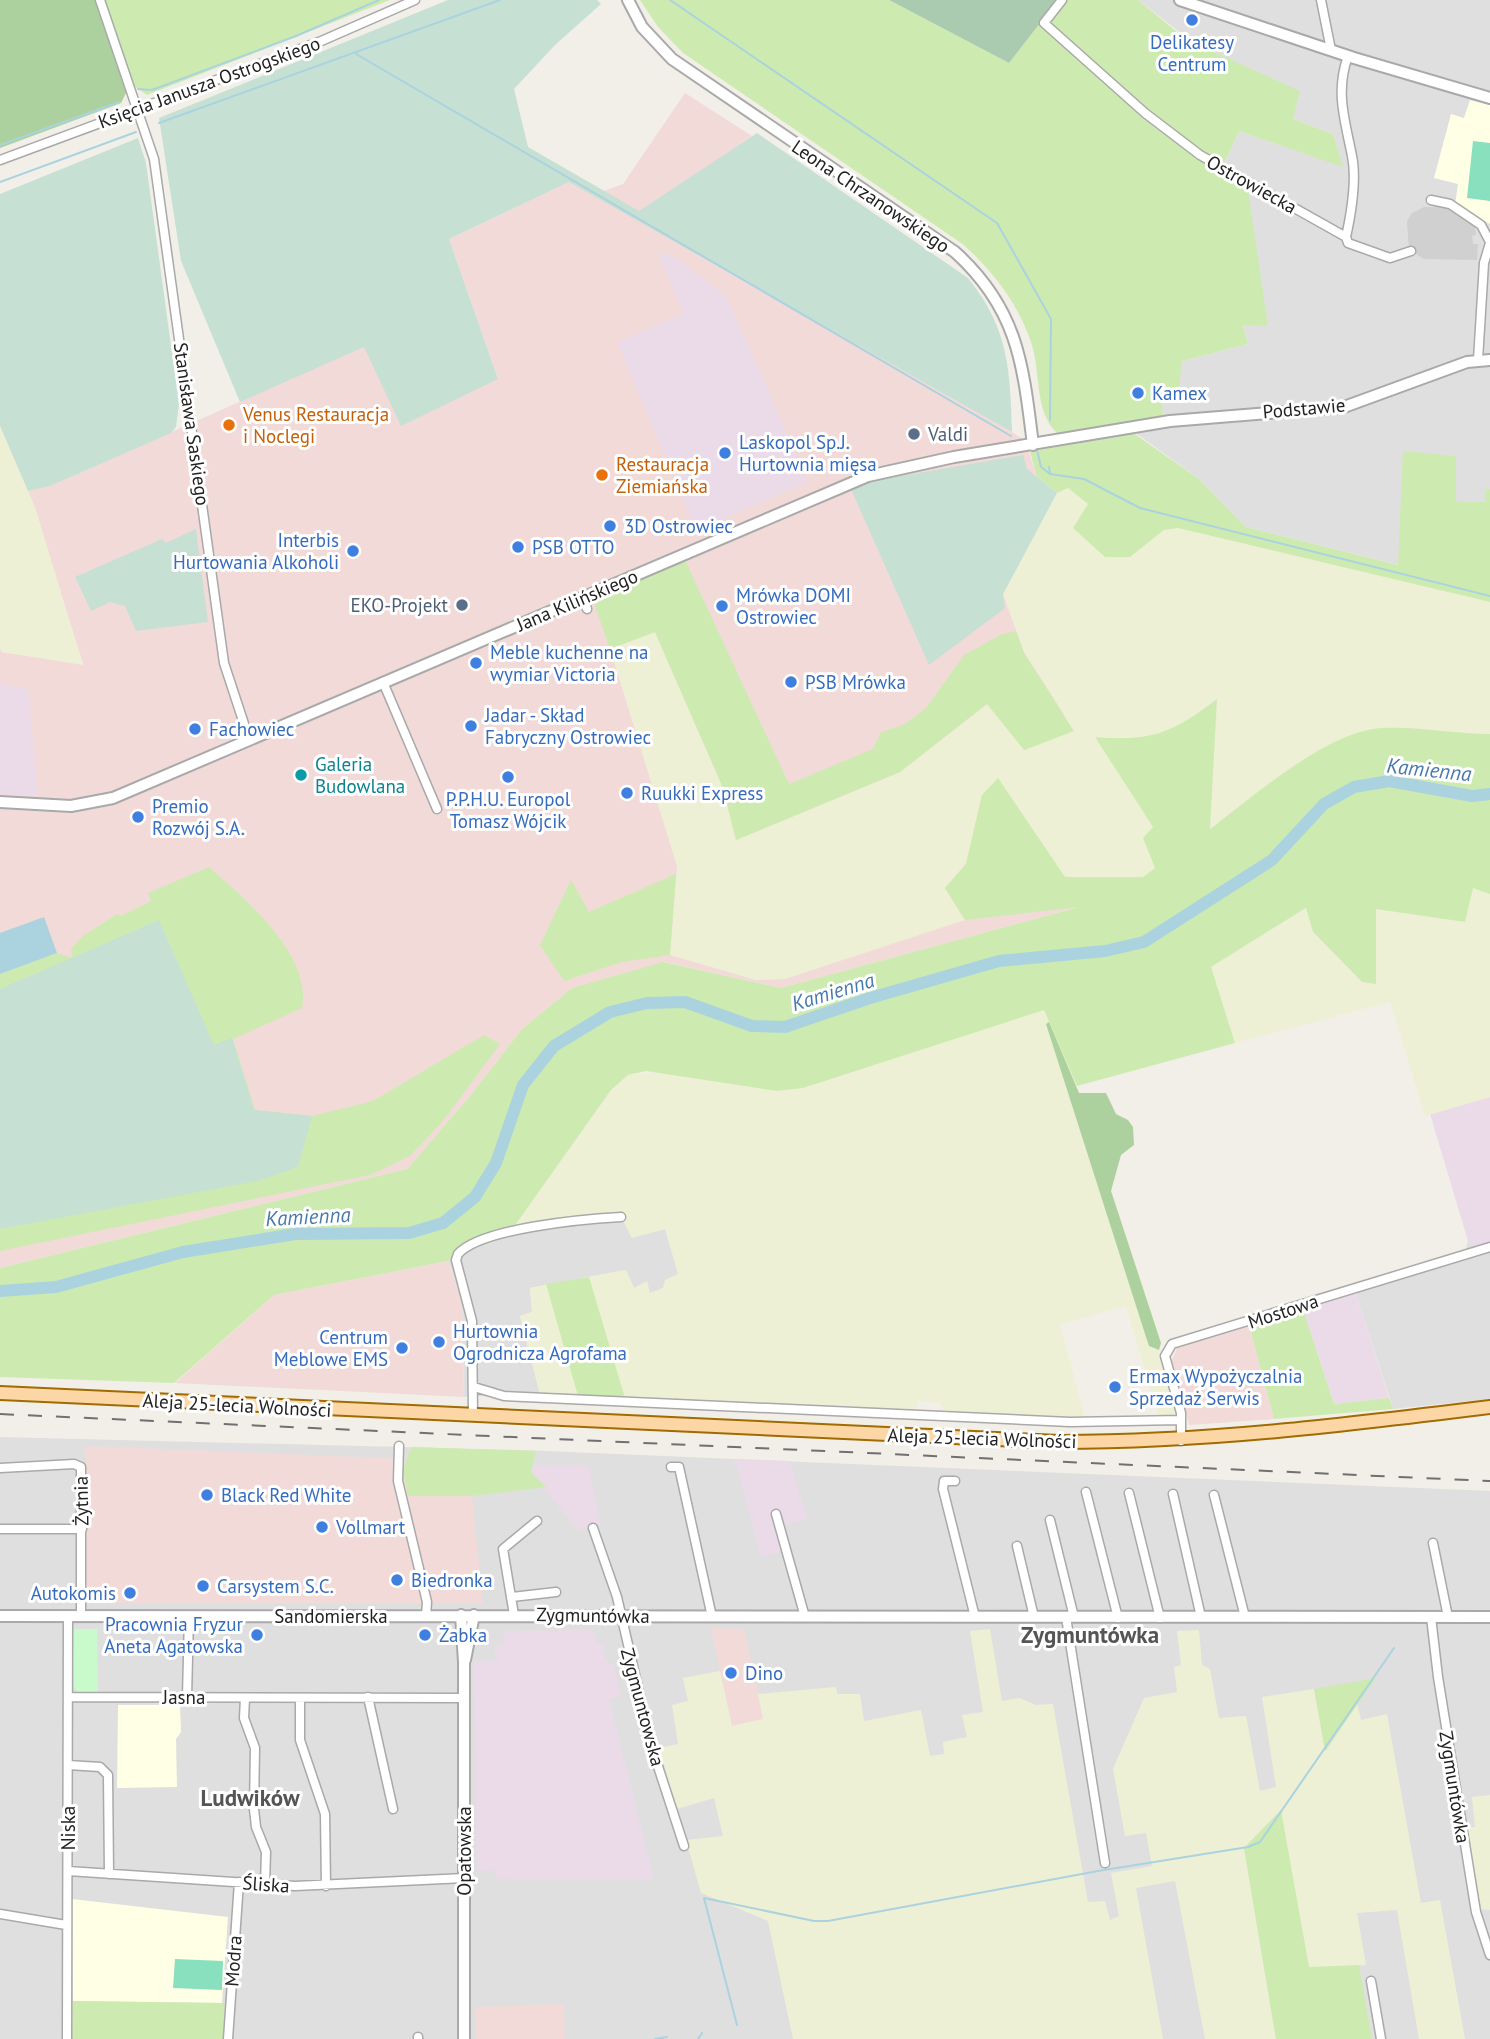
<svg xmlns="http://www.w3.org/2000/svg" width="1490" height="2039" font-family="'PT Sans',sans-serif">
	<rect width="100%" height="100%" fill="#f2efe9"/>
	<path fill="#e0dfdf" d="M1138,0H1490V489L1487,488L1486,502L1456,501L1399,565L1246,527L1199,479L1122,423L1163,416L1160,392L1182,361L1248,344L1243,325H1268L1220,172L1239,131L1342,166L1333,134L1293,119Z
		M621,1217L665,1228L679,1274L664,1288L649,1294L634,1288L625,1270L530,1288L532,1312L520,1316L540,1394L464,1397L462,1300L448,1261L511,1231Z
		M1468,1241L1478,1247L1490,1243V1399L1393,1409L1356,1293L1466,1259L1465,1252Z
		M0,1437L522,1450L1490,1491V2039H0Z"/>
	<path fill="#f2dad9" d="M685,93L752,136L640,212L1025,440L1037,477L1086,905L781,988L664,962L572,988L522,1029L471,1095L407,1169L0,1268V648L2,652L83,664L28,491L50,486L365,346L498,379L449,239L569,182L604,191L623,184Z
		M448,1261L462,1300L464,1397L175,1383L274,1295Z
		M1249,1325L1274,1419L1189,1425L1172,1360L1177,1348Z
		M85,1446L409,1459L403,1470L408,1496H472L483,1604L83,1603Z
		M711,1628L744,1629L764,1719L732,1726Z
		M564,2004L565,2039H475V2007Z"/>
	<path fill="#ebdbe8" d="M657,251L678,259L727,297L808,482L696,530L617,342L684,314Z
		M0,683L28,689L38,796L0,794Z
		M1490,1097V1243L1478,1247L1468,1241L1430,1114Z
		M1356,1293L1389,1398L1334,1404L1303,1309Z
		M735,1459L790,1461L807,1519L780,1526L786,1550L761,1557Z
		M534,1465H588L601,1525L579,1531L531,1472Z
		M588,1630L595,1634L596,1644H603L604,1656L614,1668L621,1696L609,1699L654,1880L496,1879V1871L477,1870L474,1661H495V1647L504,1644V1631Z"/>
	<path fill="#ffffe5" d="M1470,100L1490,105V224L1455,205L1458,184L1434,178L1451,114L1464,118Z
		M118,1705H180L181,1732L176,1739L177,1787L117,1788Z
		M72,1899L228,1917L222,2003L73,2001Z"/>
	<path fill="#d0d0d0" d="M1424,207H1449L1475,224L1476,235L1472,236L1473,244H1478L1477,260L1424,259L1409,250L1407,221L1412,213Z"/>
	<path fill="#eef0d5" d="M0,426L35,507L83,665L2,652L0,648Z
		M1068,488L1088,504L1130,557L1165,530L1178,528L1490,602V734H1458L1296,765L1210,830L1216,699L1170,731L1150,737H1096L1153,827L1143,838L1155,868L1143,877H1065L982,795L966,864L945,888L965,920L785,979L756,980L670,955L677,866L610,649L655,632L723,788L736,840L900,772L987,704L1025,750L1074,730L1024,652L1003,594L1057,493Z
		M1473,887L1490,894V1097L1425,1116L1390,1002L1235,1043L1211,967L1307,908L1313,932L1362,982L1376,984V908L1465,922Z
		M1044,1009L1077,1086L1161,1343L1159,1351L1176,1415L1159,1418L1126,1306L1060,1324L1085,1418L946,1415L940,1403L917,1401L916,1414L540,1394L520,1316L532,1312L530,1288L626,1270L634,1288L647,1281L650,1293L663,1288L665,1280L678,1274L665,1229L632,1238L621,1217L511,1231L611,1090L628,1075L662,1072L777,1091L803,1088Z
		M990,1629L1002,1701L1020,1698L1036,1705L1053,1704L1088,1902L1105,1901L1110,1920L1119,1916L1111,1873L1152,1866L1146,1833L1125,1836L1113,1769L1144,1698L1177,1692L1174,1667L1181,1665L1177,1631L1199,1630L1202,1665L1210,1669L1219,1718L1246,1716L1260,1791L1276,1787L1262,1697L1314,1689L1326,1751L1357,1703L1361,1720L1387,1714L1421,1903L1440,1900L1465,2039H1419L1397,1910L1357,1913L1366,1965L1309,1968L1280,1811L1244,1848L1276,2039H1205L1175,1881L1136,1888L1163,2039H793L768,1921L701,1893L686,1840L723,1836L714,1798L677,1809L659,1748L678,1744L672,1705L688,1701L683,1678L720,1671L732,1726L763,1719L758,1694L836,1687L837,1694H860L864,1721L921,1710L930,1756L944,1754L943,1742L967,1737L962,1715L983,1712L970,1631Z
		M1490,1795V1910L1481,1909L1466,1828L1475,1827L1472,1797Z"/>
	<path fill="#cdebb0" d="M105,0H390L147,95L134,86Z
		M640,0H889L1009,63L1058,0H1138L1187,40L1300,91L1293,119L1333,134L1343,167L1239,131L1220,172L1248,190L1268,326L1243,325L1248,344L1182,361L1179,388L1161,392L1163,416L1057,433C1034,412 1041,371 1031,342C1017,302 994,273 964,245L683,53L658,27Z
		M1132,432L1199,479L1246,527L1398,565L1403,451L1456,456V501L1485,502L1486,488L1490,489V602L1178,528L1164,530L1130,557H1105L1073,528L1088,504L1068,488L1057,493L1037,477L1030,452Z
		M685,560L789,784L873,749L881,732L905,724L926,708L964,655L1002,634L1016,631L1024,653L1074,731L1024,750L987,704L900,772L736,840L723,788L655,632L610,649L593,600Z
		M1217,699L1210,829C1254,796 1328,730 1383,728C1418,726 1455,734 1490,734V894L1473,888L1465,922L1376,909V984L1362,982L1313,932L1306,908L1211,967L1235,1043L1077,1086L1044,1010L803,1088L777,1091L646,1071L628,1075L611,1090L511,1231L448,1261L274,1295L174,1383L0,1377V1268L407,1169L471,1095L522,1029L572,988L663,962L781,988L1079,907L965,920L945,888L966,864L982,795L998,778L1065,877H1143L1155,868L1143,838L1153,827L1095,737C1154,741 1170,734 1217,699Z
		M209,867C245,899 312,954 302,1008L233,1039L255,1110L312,1116L373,1101L484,1035L500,1044L443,1121L410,1156L370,1175L0,1251V974L57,953L72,958L71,949L83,936L117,914L121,916L151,901L148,893Z
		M676,874L670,955L622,962L564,981L540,945L571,880L589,912Z
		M589,1277L625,1398L578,1396L546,1284Z
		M1303,1309L1334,1404L1389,1398L1393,1409L1274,1419L1249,1325Z
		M411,1447L536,1451L531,1472L546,1487L472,1496H408L403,1470Z
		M1376,1678L1325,1751L1314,1689Z
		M1281,1810L1309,1967L1359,1965L1372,2039H1276L1244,1848Z
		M71,2001L225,2003L223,2039H71Z"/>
	<path fill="#add19e" d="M0,0H97L128,89L121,103L0,148Z
		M1049,1022L1079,1093H1106L1116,1114L1128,1120L1133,1127L1134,1145L1121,1155L1111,1191L1161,1343L1159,1350L1149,1346L1146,1337L1046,1024Z"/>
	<path fill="#c6e0d4" d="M448,0H597L601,4L555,45L514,89L528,147L639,211L757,133L968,278C1009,329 1010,370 1012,432L569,182L449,239L498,379L401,426L364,347L240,402L181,261L159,118Z
		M138,138L146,163L179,404L176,427L171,433L50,486L28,491L0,426V194Z
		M1023,455L1027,469L1057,493L1003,594L1005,608L929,665L851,489L878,480Z
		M196,529L208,622L136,631L125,606L110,602L91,611L75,577L162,539L166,543Z
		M159,920L214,1045L232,1038L254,1110L312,1116L298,1167L258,1181L0,1229V989Z"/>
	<path fill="#aacbaf" d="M889,0H1058L1009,63Z"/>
	<path fill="#c8facc" d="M72,1629H97L98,1693H79L74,1688Z"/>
	<path fill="#88e0be" d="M1473,141L1490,143V201L1467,198Z
		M175,1959L223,1961L222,1990L173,1988Z"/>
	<path fill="#aad3df" d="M44,917L57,953L0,974V933Z"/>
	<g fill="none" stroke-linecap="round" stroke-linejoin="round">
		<path stroke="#aad3df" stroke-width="2" d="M670,0L997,223L1051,319L1050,420
			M356,54L1011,436
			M138,89L152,90L296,36L379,0
			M159,123L500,0
			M0,145L119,102
			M0,182L136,132
			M1037,450L1041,467L1050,474
			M1049,467L1050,474L1084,479L1140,508L1490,596
			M737,2025L704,1898L814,1921H828L1098,1871L1248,1847L1260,1842L1394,1648
			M655,2039L667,2037
			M698,2039L702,2033"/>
		<path stroke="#aad3df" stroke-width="12" d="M0,1291L56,1287L183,1252L295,1234L409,1233L443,1223L475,1197L496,1163L523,1085L554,1046L610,1012L647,1003L685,1002L752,1026L785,1027L870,998L999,961L1105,951L1144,942L1272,860L1324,804L1354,787L1389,781L1472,796L1490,794"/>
		<defs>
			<path id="minor" d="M100,0L154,159L224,663L249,739
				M1062,0L1044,23L1145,113L1200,155L1346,237L1348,243L1390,258L1411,251
				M1321,0L1331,50
				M0,160L319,42L415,0
				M1431,200L1450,204L1481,225L1490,242
				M1346,237C1351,214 1357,180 1352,156C1345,120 1335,92 1348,56
				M1478,360L1484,263L1490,243
				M583,596L587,609
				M383,682L437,809
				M474,1387L504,1396L1070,1422L1181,1420
				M473,1416L472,1321L456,1260L458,1254C481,1228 585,1219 621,1217
				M1181,1441V1413L1165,1356L1172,1344L1490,1247
				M399,1446L398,1481L427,1602L426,1616
				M671,1467H679L712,1617
				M0,1468L74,1464L81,1467V1616
				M955,1481H944L943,1489L975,1617
				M1086,1492L1118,1618
				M1129,1493L1160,1618
				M1173,1494L1201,1617
				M1214,1495L1245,1617
				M776,1514L805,1617
				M1050,1520L1074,1617
				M593,1528L617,1597L652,1748L684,1846
				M0,1529H82
				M1433,1543L1448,1617
				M1017,1546L1034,1617
				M512,1597L556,1592
				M514,1615L503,1549L537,1521
				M1066,1617L1105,1863
				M1431,1617L1438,1677L1476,1912L1490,1955
				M68,1697L464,1698
				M187,1697L189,1616
				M368,1697L393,1809
				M245,1698L244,1718L255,1748L254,1809L256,1827L266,1852L265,1884
				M300,1698V1740L325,1814L326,1886
				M68,1765L100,1767L108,1775L109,1874
				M68,1871L295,1886L465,1878
				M0,1914L66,1925
				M1371,1981L1381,2039
				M418,2037V2039
				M67,2039L68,1616
				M228,2039L239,1882"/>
			<path id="tertiary" d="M628,0L642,27L672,59L955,252C1018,309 1023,364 1033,445
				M1180,0L1354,58L1490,98
				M0,802L71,806L113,798L868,476L954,457L1170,421L1344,407L1467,362L1490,360
				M461,1615L464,1662V2039
				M0,1616L1490,1617
				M465,1660L474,1615"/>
			<path id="primary" d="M0,1393L1059,1442C1206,1442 1345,1425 1490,1407"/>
		</defs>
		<use href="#minor" stroke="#a9a9a9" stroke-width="11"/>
		<use href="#tertiary" stroke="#a9a9a9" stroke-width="14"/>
		<use href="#primary" stroke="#a06b00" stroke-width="16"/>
		<use href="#minor" stroke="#fff" stroke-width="8"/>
		<use href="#tertiary" stroke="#fff" stroke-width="10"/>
		<use href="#primary" stroke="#fcd6a4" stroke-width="12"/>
		<path stroke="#707070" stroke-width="2" stroke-dasharray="14 14" stroke-linecap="butt" d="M0,1414L1490,1481"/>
	</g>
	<g fill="#3f7fe0" stroke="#fff" stroke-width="2.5">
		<circle cx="1192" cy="20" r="7"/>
		<circle cx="1138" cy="393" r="7"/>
		<circle cx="725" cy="453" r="7"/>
		<circle cx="610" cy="526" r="7"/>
		<circle cx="518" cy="547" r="7"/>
		<circle cx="353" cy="551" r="7"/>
		<circle cx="722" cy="606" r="7"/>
		<circle cx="476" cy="663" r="7"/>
		<circle cx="791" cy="682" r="7"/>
		<circle cx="471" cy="726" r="7"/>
		<circle cx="195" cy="729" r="7"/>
		<circle cx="508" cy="777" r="7"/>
		<circle cx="627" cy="793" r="7"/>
		<circle cx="138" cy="817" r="7"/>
		<circle cx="439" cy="1342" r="7"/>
		<circle cx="402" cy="1348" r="7"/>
		<circle cx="1115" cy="1387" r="7"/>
		<circle cx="207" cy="1495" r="7"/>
		<circle cx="322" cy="1527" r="7"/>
		<circle cx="397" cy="1580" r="7"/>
		<circle cx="203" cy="1586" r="7"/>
		<circle cx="130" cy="1593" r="7"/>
		<circle cx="257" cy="1635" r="7"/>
		<circle cx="425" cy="1635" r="7"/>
		<circle cx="731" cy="1673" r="7"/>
	</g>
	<g fill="#e8710a" stroke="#fff" stroke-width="2.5">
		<circle cx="229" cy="425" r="7"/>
		<circle cx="602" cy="475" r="7"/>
	</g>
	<g fill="#5c6f8a" stroke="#fff" stroke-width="2.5">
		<circle cx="914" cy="434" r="7"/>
		<circle cx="462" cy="605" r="7"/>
	</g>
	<circle fill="#0f9aa8" stroke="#fff" stroke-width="2.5" cx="301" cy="775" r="7"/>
	<g text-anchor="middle" stroke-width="6" stroke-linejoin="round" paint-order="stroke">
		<g font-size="19" fill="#366cbe" stroke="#fff" text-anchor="start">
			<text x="1192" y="49" text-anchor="middle">Delikatesy<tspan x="1192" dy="22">Centrum</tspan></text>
			<text x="1152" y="400">Kamex</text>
			<text x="739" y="449">Laskopol Sp.J.<tspan x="739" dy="22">Hurtownia mięsa</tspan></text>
			<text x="624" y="533">3D Ostrowiec</text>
			<text x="339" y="547" text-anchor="end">Interbis<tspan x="339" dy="22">Hurtowania Alkoholi</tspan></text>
			<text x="532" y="554">PSB OTTO</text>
			<text x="736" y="602">Mrówka DOMI<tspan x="736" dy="22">Ostrowiec</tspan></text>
			<text x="490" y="659">Meble kuchenne na<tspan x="490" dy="22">wymiar Victoria</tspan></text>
			<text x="805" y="689">PSB Mrówka</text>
			<text x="485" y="722">Jadar - Skład<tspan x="485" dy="22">Fabryczny Ostrowiec</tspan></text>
			<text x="209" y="736">Fachowiec</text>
			<text x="641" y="800">Ruukki Express</text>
			<text x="508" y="806" text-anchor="middle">P.P.H.U. Europol<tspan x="508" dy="22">Tomasz Wójcik</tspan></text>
			<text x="152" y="813">Premio<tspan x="152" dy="22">Rozwój S.A.</tspan></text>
			<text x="453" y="1338">Hurtownia<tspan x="453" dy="22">Ogrodnicza Agrofama</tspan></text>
			<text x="388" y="1344" text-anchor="end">Centrum<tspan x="388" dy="22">Meblowe EMS</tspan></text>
			<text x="1129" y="1383">Ermax Wypożyczalnia<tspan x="1129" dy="22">Sprzedaż Serwis</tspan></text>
			<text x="221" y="1502">Black Red White</text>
			<text x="336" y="1534">Vollmart</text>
			<text x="411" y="1587">Biedronka</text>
			<text x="217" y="1593">Carsystem S.C.</text>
			<text x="116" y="1600" text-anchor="end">Autokomis</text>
			<text x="243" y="1631" text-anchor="end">Pracownia Fryzur<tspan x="243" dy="22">Aneta Agatowska</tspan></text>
			<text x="439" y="1642">Żabka</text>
			<text x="745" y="1680">Dino</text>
		</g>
		<g font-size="19" fill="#222" stroke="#fff">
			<text transform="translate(209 82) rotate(-20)" y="7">Księcia Janusza Ostrogskiego</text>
			<text transform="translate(1252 184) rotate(29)" y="7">Ostrowiecka</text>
			<text transform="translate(871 196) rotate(34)" y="7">Leona Chrzanowskiego</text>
			<text transform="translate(1304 408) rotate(-5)" y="7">Podstawie</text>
			<text transform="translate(192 424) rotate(82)" y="7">Stanisława Saskiego</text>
			<text transform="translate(577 600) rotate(-23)" y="7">Jana Kilińskiego</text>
			<text transform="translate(1283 1311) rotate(-18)" y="7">Mostowa</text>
			<text transform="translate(237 1405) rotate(3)" y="7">Aleja 25-lecia Wolności</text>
			<text transform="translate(982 1438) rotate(2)" y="7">Aleja 25-lecia Wolności</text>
			<text transform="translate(81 1501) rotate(-91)" y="7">Żytnia</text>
			<text transform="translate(593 1615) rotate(1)" y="7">Zygmuntówka</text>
			<text x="331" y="1623">Sandomierska</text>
			<text x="184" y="1704">Jasna</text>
			<text transform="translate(643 1707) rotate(75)" y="7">Zygmuntowska</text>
			<text transform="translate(1455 1787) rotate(81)" y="7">Zygmuntówka</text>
			<text transform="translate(68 1828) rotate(-90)" y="7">Niska</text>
			<text transform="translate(464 1851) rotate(-90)" y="7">Opatowska</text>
			<text transform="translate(266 1884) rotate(4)" y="7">Śliska</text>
			<text transform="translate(233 1961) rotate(-86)" y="7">Modra</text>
		</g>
		<g font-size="19" fill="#c56008" stroke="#fff" text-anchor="start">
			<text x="243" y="421">Venus Restauracja<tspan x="243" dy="22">i Noclegi</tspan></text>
			<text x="616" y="471">Restauracja<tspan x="616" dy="22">Ziemiańska</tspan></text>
		</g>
		<g font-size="19" fill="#4e5e75" stroke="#fff" text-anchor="start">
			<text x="928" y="441">Valdi</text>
			<text x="448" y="612" text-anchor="end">EKO-Projekt</text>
		</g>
		<g font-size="19" fill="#0d838f" stroke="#fff" text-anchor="start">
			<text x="315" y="771">Galeria<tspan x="315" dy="22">Budowlana</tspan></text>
		</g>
		<g font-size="21" font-style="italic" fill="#4a7aab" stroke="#fff">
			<text transform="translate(1429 770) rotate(6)" y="7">Kamienna</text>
			<text transform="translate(833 992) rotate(-17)" y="7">Kamienna</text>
			<text transform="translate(308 1217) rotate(-3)" y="7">Kamienna</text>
		</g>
		<g font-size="23" font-weight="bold" fill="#555" stroke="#fff">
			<text x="1090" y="1643">Zygmuntówka</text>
			<text x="250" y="1806">Ludwików</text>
		</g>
	</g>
</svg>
